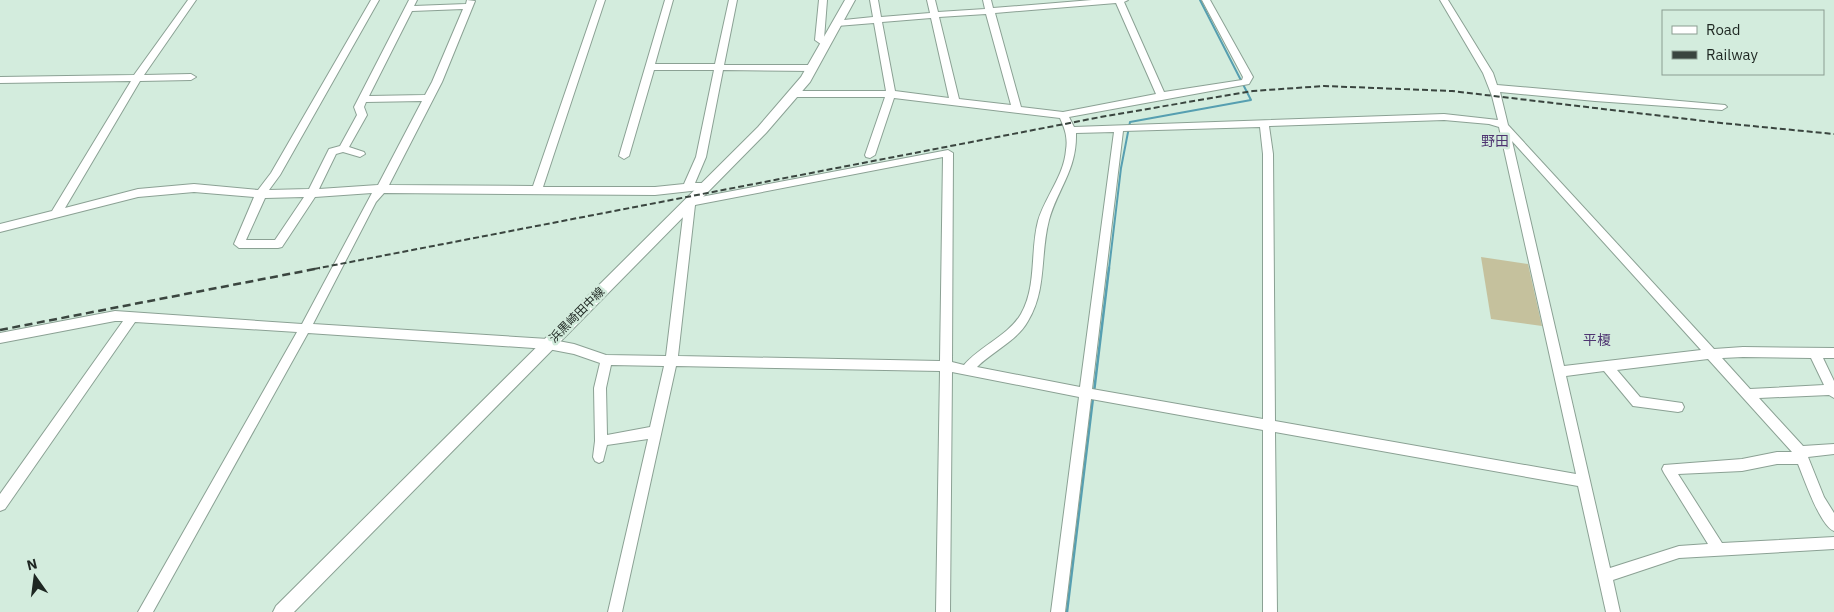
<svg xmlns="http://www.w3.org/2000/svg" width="1834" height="612" font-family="'IBM Plex Sans','Noto Sans JP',sans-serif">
	<rect width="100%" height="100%" fill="#d3ecdd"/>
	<path fill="#c5c19d" d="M1481,257L1528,264L1542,326L1491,319Z"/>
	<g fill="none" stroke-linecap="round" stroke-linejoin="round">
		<path stroke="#569fb1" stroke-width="2" d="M1109,269L1121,168L1130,122L1251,100L1200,0"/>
		<path stroke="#569fb1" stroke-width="2.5" d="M1094,392L1109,268
			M1067,612L1093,398"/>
		<defs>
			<path id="minor" d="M188,0H196L144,75L191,74L196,77L191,80L140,81L65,208L138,189L194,184L258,190L271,173L371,0H379L280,175L269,190L309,189L329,149L340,146L357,115L354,107L409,0H417L414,6L466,4L467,0L475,1L442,82L389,185L533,186L597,0H605L543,187H655L684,184L696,157L714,70H654L629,156L624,159L619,156L665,0H673L655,64H715L729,0H737L724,65H812L817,68L812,71L723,70L706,157L695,183H709L710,186L709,189L655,195L384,193L376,202L313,324L548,339L574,344L606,355L666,356L685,200L948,150L953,153L952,362L964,365C980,346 1008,336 1021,314C1037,286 1030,251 1038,221C1045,197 1064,176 1066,150C1068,138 1065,129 1060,118L894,98L875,155L870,158L866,157L865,155L885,97H794L789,94L794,91H886L874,23L837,26L834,25V21L873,17L870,0H878L881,17L930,13L927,0H935L938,12L985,9L983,0H991L993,8L1092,0H1128L1124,2L1164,92L1242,80L1243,77L1202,0H1210L1253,77L1249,84L1069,117L1074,127L1444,114L1498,120L1492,96L1483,73L1440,0H1448L1493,73L1497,85L1725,105L1727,107L1722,110L1595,101L1500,92L1508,125L1714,349L1743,347L1834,348V358H1823L1834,381V398L1829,395L1759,398L1803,446L1834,444V454L1808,457L1824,497L1834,513V531C1820,526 1804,478 1798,464H1777L1742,471L1678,474L1722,543L1834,537V549L1679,558L1613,580L1620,612H1606L1578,486L1275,432L1277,612H1263V430L1091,399L1065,612H1051L1079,397L952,372L950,612H936L940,371L676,366L622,612H608L648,439L607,445L603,461L599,463L595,461L593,457L595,441L594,388L600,363L574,354L548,349L308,333L153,612H138L297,332L135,322L5,509L0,511V494L123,321H115L0,343V333L115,311L302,324L372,193L315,197L282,247L278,248H239L234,244L254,197L194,192L138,197L0,232V224L52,211L131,81L0,83V77L134,75ZM1116,3L1156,94L1063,112L1021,107L995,13ZM463,9L432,82L425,95L369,96L412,11ZM986,14L1011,105L959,99L939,17ZM931,18L949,98L895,91L882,22ZM422,101L378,185L319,189L336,154L343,152L360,157L365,154L364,152L349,147L367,115L364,107L366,102ZM1444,120L1489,124L1499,127L1576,474L1275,421L1273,154L1269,126ZM1260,127L1263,154V419L1092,389L1123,131ZM1114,132L1080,387L977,367C993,351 1017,341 1028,321C1047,290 1040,254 1049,220C1058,188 1077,170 1076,133ZM1512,141L1701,350L1564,366ZM943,157L940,361L678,356L695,205ZM304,197L275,240H246L265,198ZM1743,357L1811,358L1824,385L1750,389L1722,358ZM1708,359L1792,452H1777L1742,459L1664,465L1662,469L1664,473L1708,544L1679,546L1610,568L1566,376L1604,371L1633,406L1678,412L1682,411L1684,407L1682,403L1640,397L1617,370ZM611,365L664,366L650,427L607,435L606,388Z
				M819,0H827L824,39L829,44L825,47L815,40Z"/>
			<path id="major" d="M845,0H855L810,82L766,133L294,612H273L276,606L758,127L801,77Z"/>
		</defs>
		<use href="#minor" stroke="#8ba194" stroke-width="2"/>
		<use href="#major" stroke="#8ba194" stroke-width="2"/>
		<use href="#minor" fill="#fff" fill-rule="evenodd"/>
		<use href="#major" fill="#fff" fill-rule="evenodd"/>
		<path stroke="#3a453f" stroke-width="2" stroke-dasharray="6 3" stroke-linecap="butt" d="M314,269L1106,116L1253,91L1324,86L1452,91L1721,123L1834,134"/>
		<path stroke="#3a453f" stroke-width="2.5" stroke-dasharray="8 4.5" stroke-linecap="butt" d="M0,330L320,268"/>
	</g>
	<g text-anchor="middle" stroke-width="5" stroke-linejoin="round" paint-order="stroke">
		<g font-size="12" fill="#1e2722" stroke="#d3ecdd">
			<text transform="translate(577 315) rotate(-45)" y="4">浜黒崎田中線</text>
		</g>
		<g font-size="14" fill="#4e3571" stroke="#d3ecdd">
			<text x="1495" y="146">野田</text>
			<text x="1597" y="345">平榎</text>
		</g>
	</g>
	<rect x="1662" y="10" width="162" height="65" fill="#d3ecdd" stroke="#8b9d92"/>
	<rect x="1672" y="26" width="25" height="8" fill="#ffffff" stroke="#8b9d92"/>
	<text x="1706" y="35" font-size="15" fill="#1e2722">Road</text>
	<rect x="1672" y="51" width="25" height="8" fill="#3a453f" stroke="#8b9d92"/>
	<text x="1706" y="60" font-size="15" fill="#1e2722">Railway</text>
	<g transform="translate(35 577) rotate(346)" stroke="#d3ecdd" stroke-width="4" paint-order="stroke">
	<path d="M0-4L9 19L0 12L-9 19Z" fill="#1e2722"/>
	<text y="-8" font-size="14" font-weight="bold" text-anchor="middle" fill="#1e2722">N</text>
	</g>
</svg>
